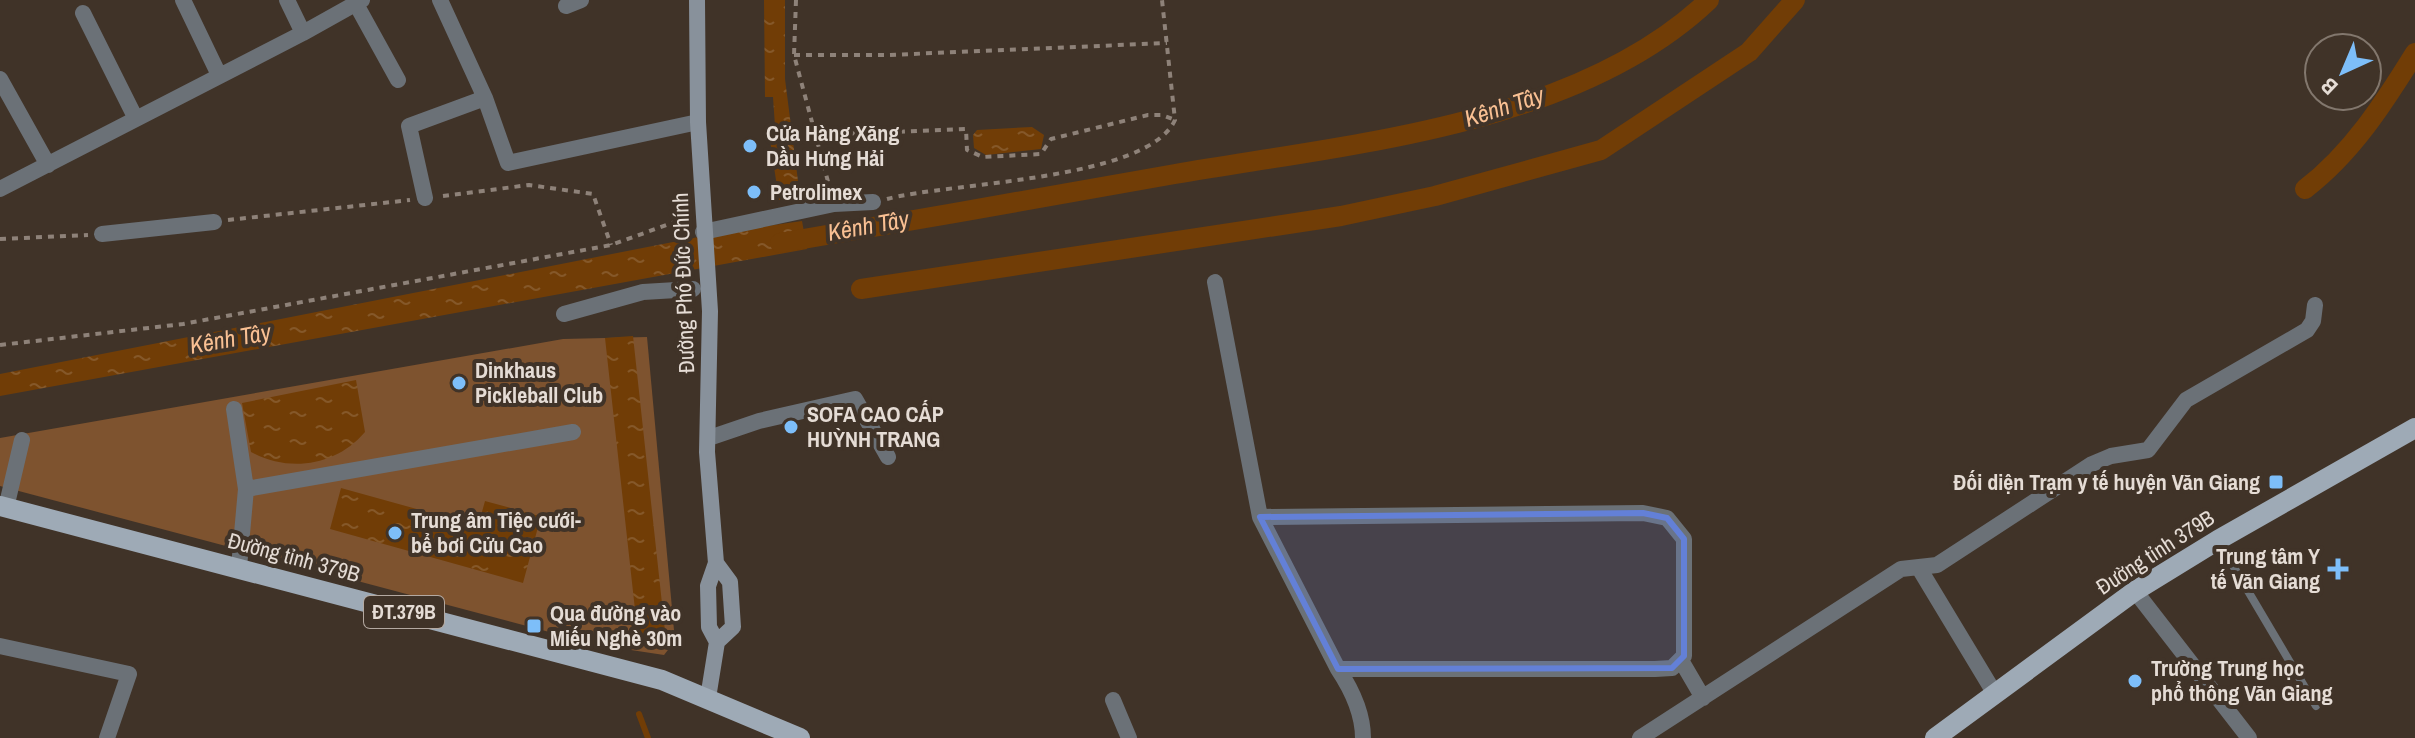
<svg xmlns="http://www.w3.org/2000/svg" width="2415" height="738" font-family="'Archivo Narrow',sans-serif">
	<defs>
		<pattern id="water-ripples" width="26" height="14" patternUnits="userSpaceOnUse" patternTransform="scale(2)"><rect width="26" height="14" fill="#713d06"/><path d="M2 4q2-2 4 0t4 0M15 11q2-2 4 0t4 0" fill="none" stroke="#855829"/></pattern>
	</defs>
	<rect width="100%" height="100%" fill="#403328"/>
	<path fill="#7e532f" d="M647,337L675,641L664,655L598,645L0,486V438L563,339Z"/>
	<path fill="url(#water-ripples)" d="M764,0H785V79L798,181L790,183L792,198L779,200L768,127L775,126L773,97H765Z
		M1032,127L1044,135L1041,149L986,155L974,148L973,135L977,130Z
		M802,221L807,249L0,396V374L719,233Z
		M633,336L665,631L659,648L645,645L638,637L605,338Z
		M356,380L365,432C336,466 289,473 251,452L242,403Z
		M341,488L478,526L485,501L541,516L523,583L330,529Z"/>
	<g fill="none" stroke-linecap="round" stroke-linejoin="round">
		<path stroke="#713d06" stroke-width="6" d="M639,714L648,738"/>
		<path stroke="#713d06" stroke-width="20" d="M2305,189C2352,153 2384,103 2415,53
			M780,243C912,221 1043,197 1175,174C1348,144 1577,126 1709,0
			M861,289L1341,216L1435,196L1601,150L1749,52L1795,0"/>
		<path stroke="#8e8279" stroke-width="4" stroke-dasharray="6 6" stroke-linecap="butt" d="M796,0L794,55L830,189
			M794,55H888L1167,43
			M815,135L966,129L967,150L983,157L1041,154L1051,139L1148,115H1162L1175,120
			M443,196L529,185L593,194L611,245
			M887,199C950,182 1147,181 1175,120L1162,0
			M228,220L410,200
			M0,239L88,235
			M0,345L183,324L611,245L672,223L688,221"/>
		<path stroke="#6b7177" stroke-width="8" d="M2219,542L2316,706"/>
		<path stroke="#6b7177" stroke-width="16" d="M183,0L219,75
			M287,0L303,33L362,0
			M440,0L485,98L508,163L698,122
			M356,4L398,80
			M566,6L581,0
			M83,13L135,117
			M0,79L48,165
			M0,189L303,33
			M425,198L409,126L485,98
			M703,232L834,204L873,202
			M102,234L214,222
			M1215,282L1260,517L1338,669H1655L1672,668L1684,656V539L1667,518L1643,513L1260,517
			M564,314L643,292L693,289
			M234,409L246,489
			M709,438L759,421L855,399L888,457
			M6,508L22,440
			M239,567L246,489L573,432
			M1919,568L1995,694
			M2135,591L2249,738
			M0,646L129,674L107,738
			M1682,662L1703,698
			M1338,669C1352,690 1363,713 1363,738
			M1113,700L1129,738
			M1640,738L1901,569L1937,565L2092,464L2111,456L2148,450L2186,400L2307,330L2313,321L2315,305"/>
		<path stroke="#88919b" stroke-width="16" d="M697,0L698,122L710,311L707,452L716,563L708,586L709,627L717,642
			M708,698L717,642L733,627L730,582L716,563"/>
		<path stroke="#9eaab6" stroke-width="20" d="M0,506L662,680L800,738
			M1935,738L2135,591L2218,540L2415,428"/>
	</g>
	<path fill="#6380d7" fill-opacity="0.2" stroke="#6380d7" stroke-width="6" stroke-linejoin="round" d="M1643,513L1667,518L1684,539V656L1672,668L1338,669L1260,517Z"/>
	<g fill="#7dbef9" stroke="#403328" stroke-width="3">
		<circle cx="750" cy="146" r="8"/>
		<circle cx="754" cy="192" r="8"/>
		<circle cx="459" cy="383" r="8"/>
		<circle cx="791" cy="427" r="8"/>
		<rect x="2268" y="474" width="16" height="16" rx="4"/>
		<circle cx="395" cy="533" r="8"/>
		<path d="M2334 557h8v8h8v8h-8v8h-8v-8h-8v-8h8z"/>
		<rect x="526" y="618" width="16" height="16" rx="4"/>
		<circle cx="2135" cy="681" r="8"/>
	</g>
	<g text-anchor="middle" stroke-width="8" stroke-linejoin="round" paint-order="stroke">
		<rect fill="#403328" stroke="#b4a9a1" stroke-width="2" x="364" y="596" width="80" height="32" rx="6"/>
		<g font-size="20" font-weight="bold" fill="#e5dcd5">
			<text x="404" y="619">ĐT.379B</text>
		</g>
		<g font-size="22" font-weight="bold" fill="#e5dcd5" stroke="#403328" text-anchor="start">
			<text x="766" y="141">Cửa Hàng Xăng<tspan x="766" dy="25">Dầu Hưng Hải</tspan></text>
			<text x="770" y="200">Petrolimex</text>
			<text x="475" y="378">Dinkhaus<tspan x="475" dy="25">Pickleball Club</tspan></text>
			<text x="807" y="422">SOFA CAO CẤP<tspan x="807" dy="25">HUỲNH TRANG</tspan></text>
			<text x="2260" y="490" text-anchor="end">Đối diện Trạm y tế huyện Văn Giang</text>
			<text x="411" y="528">Trung âm Tiệc cưới-<tspan x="411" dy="25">bể bơi Cửu Cao</tspan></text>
			<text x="2320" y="564" text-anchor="end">Trung tâm Y<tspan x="2320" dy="25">tế Văn Giang</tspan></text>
			<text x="550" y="621">Qua đường vào<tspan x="550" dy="25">Miếu Nghè 30m</tspan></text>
			<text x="2151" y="676">Trường Trung học<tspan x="2151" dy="25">phổ thông Văn Giang</tspan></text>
		</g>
		<g font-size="22" fill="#e5dcd5" stroke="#403328">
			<text transform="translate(683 283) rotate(-92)" y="8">Đường Phó Đức Chính</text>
			<text transform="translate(2155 552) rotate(-33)" y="8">Đường tỉnh 379B</text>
			<text transform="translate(294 557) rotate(15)" y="8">Đường tỉnh 379B</text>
		</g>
		<g font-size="24" font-style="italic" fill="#f9c093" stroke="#403328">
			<text transform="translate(1504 107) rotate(-18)" y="8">Kênh Tây</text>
			<text transform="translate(868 226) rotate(-10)" y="8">Kênh Tây</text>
			<text transform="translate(230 339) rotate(-10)" y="8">Kênh Tây</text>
		</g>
	</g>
	<g transform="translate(2343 72) rotate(224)"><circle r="38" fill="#403328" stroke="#82776d" stroke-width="2"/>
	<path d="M0-6L14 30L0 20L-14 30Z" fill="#7dbef9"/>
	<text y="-12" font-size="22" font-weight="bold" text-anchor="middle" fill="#e5dcd5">B</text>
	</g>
</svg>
